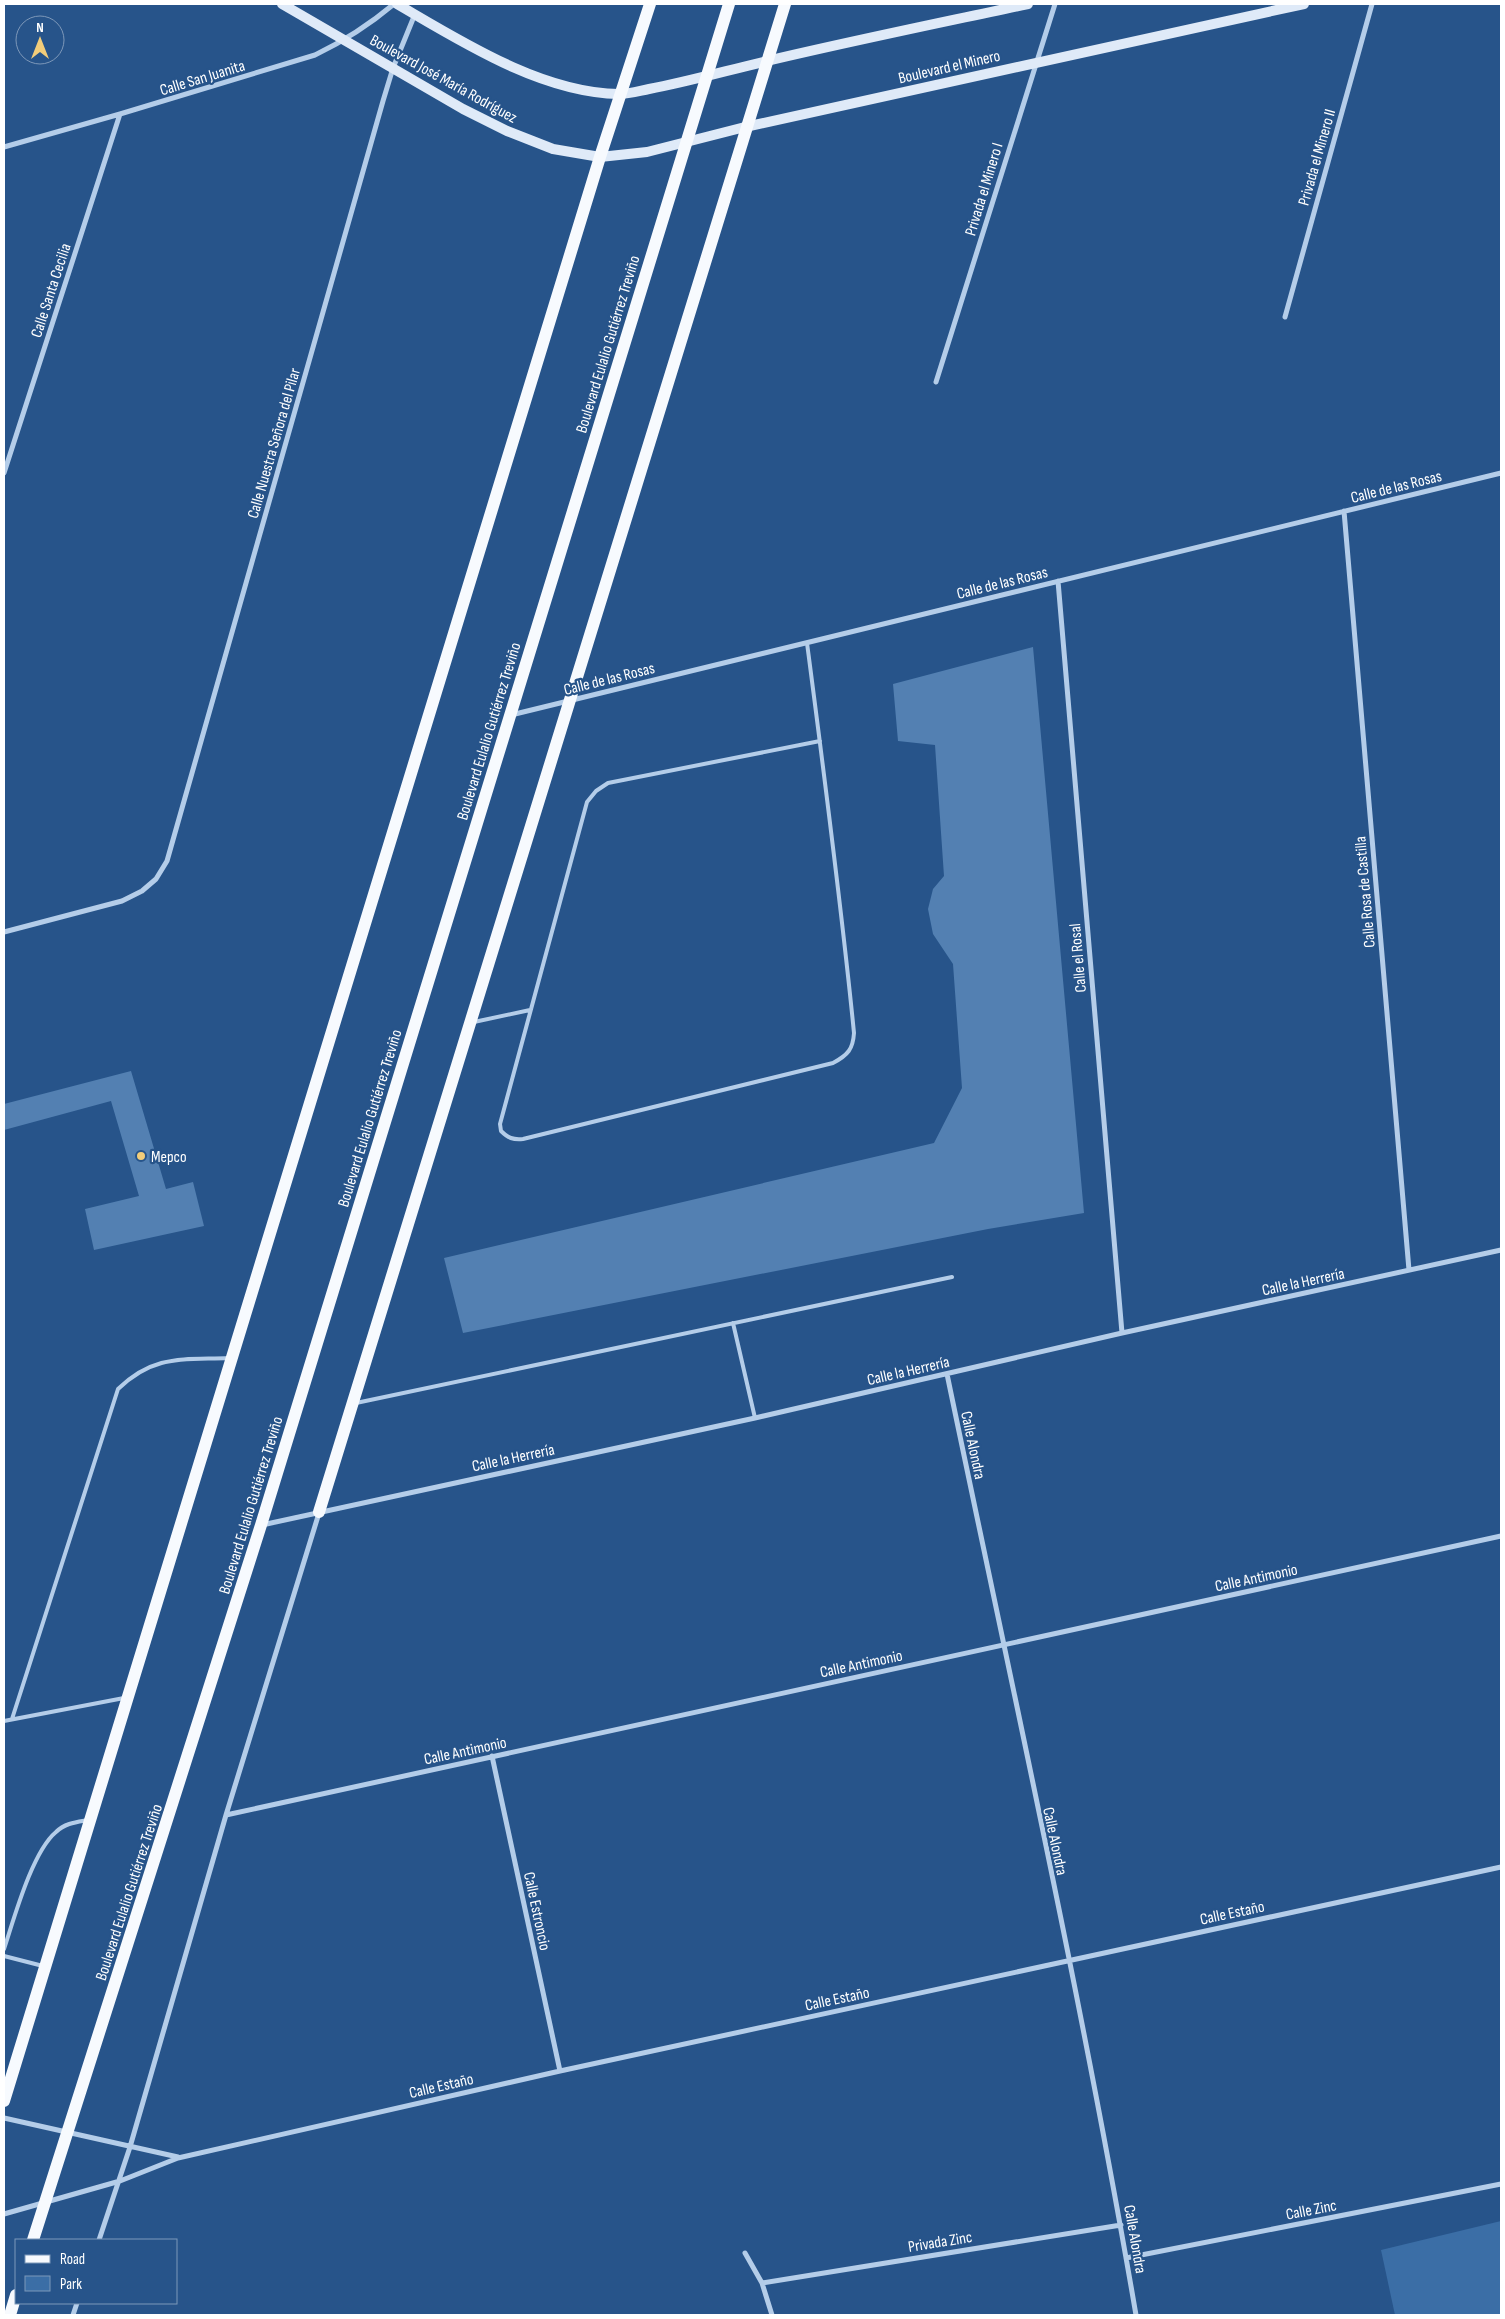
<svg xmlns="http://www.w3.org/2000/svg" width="1505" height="2319" font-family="'Sofia Sans Condensed',sans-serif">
	<rect width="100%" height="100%" fill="#27548a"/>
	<path fill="#3b6ea6" d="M1501,2221V2315H1395L1381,2250Z"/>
	<path fill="#5380b2" d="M1033,647L1084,1213L988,1229L463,1333L444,1258L934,1143L962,1088L953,964L933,934L928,909L933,889L944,876L935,745L898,741L893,684Z
		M131,1071L166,1189L193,1182L204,1226L94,1250L85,1209L139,1196L111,1101L4,1130V1104Z"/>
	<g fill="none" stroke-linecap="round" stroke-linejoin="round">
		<path stroke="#b4cde9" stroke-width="4" d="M807,643C824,773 841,902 854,1033C853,1049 848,1055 833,1063L523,1139C513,1140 508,1138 501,1131L500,1124L587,802L596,791L608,783L820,741
			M474,1022L530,1010
			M733,1323L755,1418
			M356,1403L952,1277
			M12,1719L118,1389C154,1354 183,1360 229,1358
			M4,1721L124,1698
			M4,1949C14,1919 32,1852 56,1832C65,1823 77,1822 88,1820
			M4,1956L43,1966"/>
		<path stroke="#b4cde9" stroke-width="5" d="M4,147L120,114L315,55C344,41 369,25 394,4
			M1285,317L1372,4
			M936,382L1055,4
			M4,473L120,114
			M1344,511L1409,1270
			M1058,581L1122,1333
			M511,715L1501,473
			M4,932L122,901L142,891L156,879L167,861L383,101L393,68L415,14
			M947,1374C1012,1687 1082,2000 1136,2315
			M262,1525L755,1418L1122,1333L1501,1250
			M492,1756L560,2071
			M226,1815L1501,1536
			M4,2118L178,2157
			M4,2214L120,2181L178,2158L560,2071L1501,1867
			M99,2240L130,2147L226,1815L319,1513
			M745,2253L762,2283L772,2315
			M1126,2258L1501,2184
			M762,2283L1121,2225
			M73,2315L77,2303"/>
		<path stroke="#dfeaf8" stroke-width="10" d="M282,4L463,109L507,131L553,149L600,157L647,152L745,127L1304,4
			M397,4C462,42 542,93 619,94C629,94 639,91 649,89C687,82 725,71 763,62C851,41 940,23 1028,4"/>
		<path stroke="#f7fafe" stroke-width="12" d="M319,1512L785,4
			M4,2101L600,157L650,4
			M33,2240L261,1525L729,4
			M10,2315L16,2295"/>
	</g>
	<circle fill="#f2cd7a" stroke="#27548a" stroke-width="2" cx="141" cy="1156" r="5"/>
	<g text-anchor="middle" stroke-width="4.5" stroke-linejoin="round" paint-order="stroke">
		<g font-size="16" fill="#fff" stroke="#27548a">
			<text transform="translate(949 66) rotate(-13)" y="6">Boulevard el Minero</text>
			<text transform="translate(202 77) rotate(-17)" y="6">Calle San Juanita</text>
			<text transform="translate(444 78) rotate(29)" y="6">Boulevard José María Rodríguez</text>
			<text transform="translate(1316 157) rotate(-74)" y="6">Privada el Minero II</text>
			<text transform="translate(983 189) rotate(-73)" y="6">Privada el Minero I</text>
			<text transform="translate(50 290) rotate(-72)" y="6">Calle Santa Cecilia</text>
			<text transform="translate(607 344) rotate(-73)" y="6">Boulevard Eulalio Gutiérrez Treviño</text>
			<text transform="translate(273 443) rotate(-74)" y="6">Calle Nuestra Señora del Pilar</text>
			<text transform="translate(1396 486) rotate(-14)" y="6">Calle de las Rosas</text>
			<text transform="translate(1002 582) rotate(-14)" y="6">Calle de las Rosas</text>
			<text transform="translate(609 678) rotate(-14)" y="6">Calle de las Rosas</text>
			<text transform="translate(488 731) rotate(-73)" y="6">Boulevard Eulalio Gutiérrez Treviño</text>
			<text transform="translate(1364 892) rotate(-95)" y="6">Calle Rosa de Castilla</text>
			<text transform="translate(1077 958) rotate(-95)" y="6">Calle el Rosal</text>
			<text transform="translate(369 1118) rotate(-73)" y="6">Boulevard Eulalio Gutiérrez Treviño</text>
			<text transform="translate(1303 1281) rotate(-12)" y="6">Calle la Herrería</text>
			<text transform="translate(908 1370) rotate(-13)" y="6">Calle la Herrería</text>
			<text transform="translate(974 1445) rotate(78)" y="6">Calle Alondra</text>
			<text transform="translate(513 1457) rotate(-12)" y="6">Calle la Herrería</text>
			<text transform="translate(250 1505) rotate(-73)" y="6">Boulevard Eulalio Gutiérrez Treviño</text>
			<text transform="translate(1256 1577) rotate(-12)" y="6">Calle Antimonio</text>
			<text transform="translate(861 1663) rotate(-12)" y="6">Calle Antimonio</text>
			<text transform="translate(465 1750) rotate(-12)" y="6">Calle Antimonio</text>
			<text transform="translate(1056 1841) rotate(78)" y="6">Calle Alondra</text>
			<text transform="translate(128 1892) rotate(-72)" y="6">Boulevard Eulalio Gutiérrez Treviño</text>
			<text transform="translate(538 1911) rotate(78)" y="6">Calle Estroncio</text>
			<text transform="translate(1232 1912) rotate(-12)" y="6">Calle Estaño</text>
			<text transform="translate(837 1998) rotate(-12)" y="6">Calle Estaño</text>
			<text transform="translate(441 2085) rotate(-13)" y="6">Calle Estaño</text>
			<text transform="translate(1311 2209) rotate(-11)" y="6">Calle Zinc</text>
			<text transform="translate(1136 2239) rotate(80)" y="6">Calle Alondra</text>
			<text transform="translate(940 2241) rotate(-9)" y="6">Privada Zinc</text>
		</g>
		<g font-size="16" fill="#fff" stroke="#27548a" text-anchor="start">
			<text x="151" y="1162">Mepco</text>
		</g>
	</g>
	<rect width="1505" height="2319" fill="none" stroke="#ffffff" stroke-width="10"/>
	<rect x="15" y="2239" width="162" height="65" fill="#27548a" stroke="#7d98b9"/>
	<rect x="25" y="2255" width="25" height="8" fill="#f7fafe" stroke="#7d98b9"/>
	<text x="60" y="2264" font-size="15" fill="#ffffff">Road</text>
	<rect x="25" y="2276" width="25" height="15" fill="#3b6ea6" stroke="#7d98b9"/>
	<text x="60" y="2289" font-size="15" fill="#ffffff">Park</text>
	<g transform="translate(40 40)"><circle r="24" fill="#27548a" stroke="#7d98b9"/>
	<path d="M0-4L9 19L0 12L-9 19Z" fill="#f2cd7a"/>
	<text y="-8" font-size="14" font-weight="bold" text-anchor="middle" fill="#ffffff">N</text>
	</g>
</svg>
